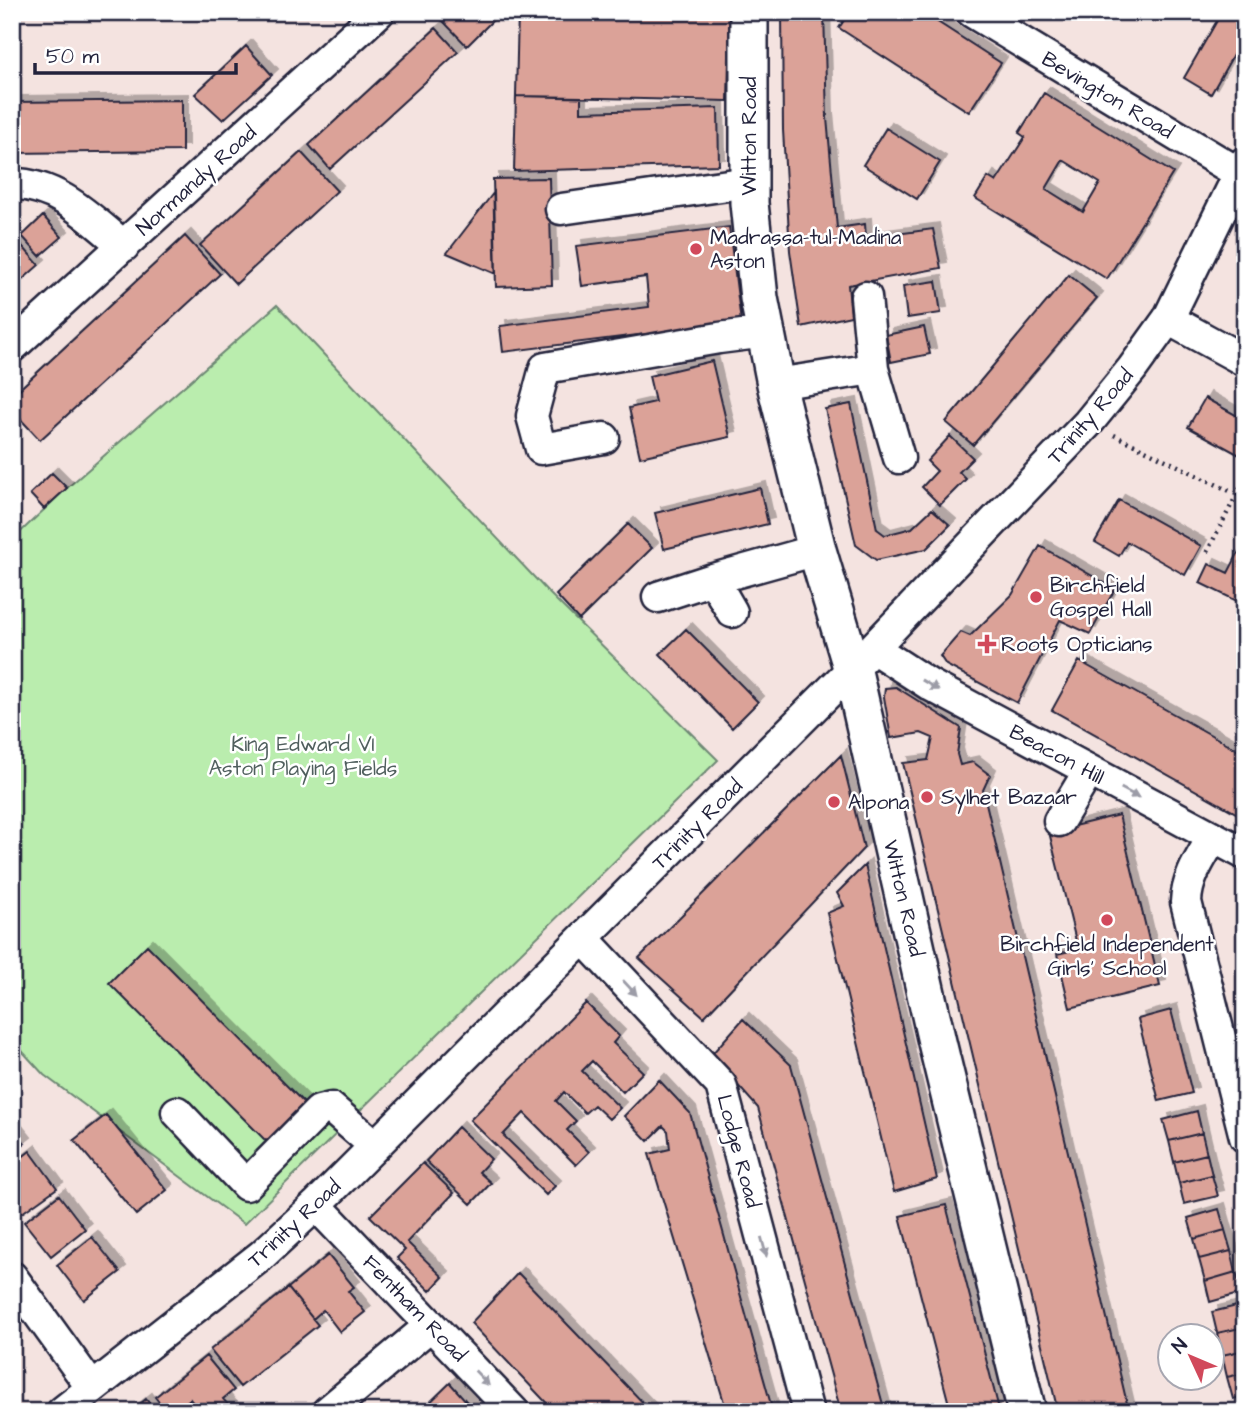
<svg xmlns="http://www.w3.org/2000/svg" width="1257" height="1424" font-family="'Architects Daughter',sans-serif">
	<defs>
		<filter id="shadow"><feDropShadow dx="6" dy="-6" stdDeviation="0" flood-color="#0004"/></filter>
	</defs>
	<rect width="100%" height="100%" fill="#f4e3e0"/>
	<filter id="ink" filterUnits="userSpaceOnUse"><feTurbulence type="fractalNoise" baseFrequency=".0143" numOctaves="2"/><feDisplacementMap in="SourceGraphic" scale="14" xChannelSelector="R" yChannelSelector="G"/><feConvolveMatrix kernelMatrix="1 2 1 2 8 2 1 2 1" color-interpolation-filters="sRGB"/></filter>
	<g filter="url(#ink)">
		<path fill="#baedae" stroke="#6e8874" stroke-width="2" d="M277,305L550,594L718,760L244,1224L44,1075L12,1040V540L67,488Z"/>
		<path fill="#dba298" stroke="#22223b" stroke-width="2" fill-rule="evenodd" filter="url(#shadow)" d="M450,12H501L467,46L442,20Z
			M518,12H730L728,101L516,96Z
			M782,12H824L827,118L837,228L865,224L866,238L933,229L941,268L848,285L851,316L801,327L790,251L783,130Z
			M845,12H922L1001,63L969,112L839,28L848,14Z
			M1222,12H1245V34L1211,94L1184,78Z
			M436,28L458,52L330,169L309,145Z
			M246,46L272,75L223,120L195,94Z
			M1044,93L1173,173L1107,279L975,198L988,177L996,182L1025,137L1019,133ZM1063,160L1100,183L1083,212L1046,189Z
			M516,96L581,97V112L718,108L719,165L514,171Z
			M182,100V151L12,153V102Z
			M886,128L940,162L917,199L863,165Z
			M301,152L337,191L236,284L200,245Z
			M549,178L552,285L496,287L493,179Z
			M494,192L496,274L447,253Z
			M43,216L62,237L40,256L22,236Z
			M729,227L741,322L503,352L500,326L649,307L646,277L582,286L576,246Z
			M185,236L220,274L40,440L12,410V396Z
			M15,238L39,265L12,289V241Z
			M1069,275L1097,298L973,445L946,422Z
			M936,281L941,313L907,318L903,286Z
			M924,327L930,354L891,362L886,335Z
			M712,361L730,437L640,457L629,408L655,402L649,376Z
			M1205,398L1245,420V458L1188,427Z
			M851,404L877,529L885,535L912,528L932,509L950,525L926,549L876,560L856,545L825,409Z
			M950,436L973,458L959,472L966,479L940,505L922,487L937,471L927,461Z
			M52,473L67,488L44,509L30,494Z
			M760,488L768,524L664,549L655,513Z
			M1119,500L1201,546L1185,575L1127,542L1119,556L1095,542Z
			M628,524L652,548L579,620L556,595Z
			M1245,540V605L1200,583L1209,564L1228,573Z
			M1040,546L1115,589L1090,634L1060,620L1017,703L946,665L940,656L961,632L970,636L1012,595Z
			M686,629L758,702L732,728L660,654Z
			M1079,661L1245,754V818L1052,710Z
			M896,687L961,728L957,754L960,765L973,762L990,775L983,790L1129,1412H1058L903,763L928,760L933,738L921,733L891,738L884,697L885,688Z
			M841,755L864,848L704,1017L639,958Z
			M1119,815L1160,986L1070,1008L1057,954L1078,949L1049,832Z
			M865,865L937,1179L894,1192L827,913L844,906L837,893Z
			M147,945L309,1108L271,1146L109,983Z
			M586,1003L619,1036L613,1043L643,1072L623,1092L592,1061L582,1071L620,1108L609,1119L594,1105L585,1113L564,1092L556,1101L576,1121L567,1130L589,1152L576,1165L524,1113L503,1135L555,1186L546,1195L470,1120Z
			M1171,1010L1192,1093L1159,1101L1138,1019Z
			M743,1019L791,1065L885,1412H841L758,1108L711,1055Z
			M659,1080L690,1113L773,1412H727L649,1154L670,1149L668,1131L663,1126L648,1141L624,1116Z
			M1197,1111L1202,1133L1169,1141L1163,1120Z
			M106,1115L167,1190L136,1215L74,1140Z
			M12,1127L25,1143L12,1153Z
			M458,1127L491,1159L479,1172L491,1183L471,1204L426,1161Z
			M1202,1133L1207,1154L1174,1162L1169,1141Z
			M30,1151L57,1188L22,1213L12,1200V1165Z
			M1207,1154L1212,1175L1179,1183L1174,1162Z
			M423,1163L454,1193L407,1242L443,1277L430,1291L397,1258L405,1250L370,1216Z
			M1212,1175L1218,1196L1184,1204L1179,1183Z
			M59,1195L85,1229L51,1256L24,1222Z
			M946,1205L999,1409L990,1412H951L900,1216Z
			M1219,1209L1225,1230L1194,1239L1188,1218Z
			M1225,1230L1231,1251L1199,1259L1194,1239Z
			M92,1237L120,1272L84,1300L57,1265Z
			M1231,1251L1236,1272L1205,1281L1199,1259Z
			M328,1255L354,1287L348,1291L365,1312L340,1332L323,1310L313,1319L288,1288Z
			M1236,1272L1242,1293L1210,1302L1205,1281Z
			M518,1273L652,1412H555L471,1323Z
			M288,1288L318,1325L240,1387L210,1350Z
			M1245,1304V1327L1217,1333L1212,1312Z
			M1245,1327V1350L1222,1355L1217,1333Z
			M1245,1350V1373L1227,1377L1222,1355Z
			M206,1356L234,1390L223,1399L234,1412H200L190,1399L175,1412H167L155,1397Z
			M1245,1373V1396L1233,1399L1227,1377Z
			M450,1383L476,1412H420Z
			M146,1399L156,1412H130Z"/>
		<g fill="none" stroke-linecap="round" stroke-linejoin="round">
			<defs>
				<path id="minor" d="M972,12L1245,177
					M12,184C57,183 92,220 124,246
					M561,209L749,182
					M866,297L873,369L899,458
					M1168,319L1245,361
					M12,347L379,12
					M776,384L873,369
					M604,438L541,449L532,416L545,368L719,338L766,332
					M713,579L732,612
					M658,597L713,579L817,550
					M873,648L930,685L1245,854
					M1059,821L1089,771
					M1213,837C1201,858 1187,877 1186,902L1245,1137
					M583,938L721,1085L808,1412
					M177,1112L246,1185L319,1111L331,1108L375,1146
					M316,1205L514,1412
					M12,1277L92,1388
					M62,1412L262,1255L316,1205L873,648L1088,423L1132,369L1168,319L1245,162
					M327,1412L431,1325"/>
				<path id="major" d="M749,12V203L759,298L776,384L817,550L852,667L937,1042L1027,1412"/>
			</defs>
			<use href="#minor" stroke="#22223b" stroke-width="35"/>
			<use href="#major" stroke="#22223b" stroke-width="42"/>
			<path stroke="#22223b" stroke-width="4.5" stroke-dasharray="2 5" stroke-linecap="butt" d="M1114,435L1236,494
				M1207,552L1245,479"/>
			<use href="#minor" stroke="#fff" stroke-width="30"/>
			<use href="#major" stroke="#fff" stroke-width="37"/>
		</g>
		<defs><path id="oneway-solid" d="M-6-.8H1V-3.2L6.5 0L1 3.2V.8H-6Z" transform="scale(1.75)"/></defs>
		<g fill="#9c9ca7">
			<use href="#oneway-solid" transform="translate(930 685) rotate(31)"/>
			<use href="#oneway-solid" transform="translate(1130 793) rotate(28)"/>
			<use href="#oneway-solid" transform="translate(630 988) rotate(47)"/>
			<use href="#oneway-solid" transform="translate(764 1247) rotate(75)"/>
			<use href="#oneway-solid" transform="translate(482 1378) rotate(46)"/>
		</g>
	</g>
	<g fill="#d1495b" stroke="#fff" stroke-width="2.5">
		<circle cx="696" cy="249" r="7"/>
		<circle cx="1036" cy="597" r="7"/>
		<path d="M983.5 633.5h7v7h7v7h-7v7h-7v-7h-7v-7h7z"/>
		<circle cx="927" cy="797" r="7"/>
		<circle cx="834" cy="802" r="7"/>
		<circle cx="1107" cy="920" r="7"/>
	</g>
	<g text-anchor="middle" stroke-width="5" stroke-linejoin="round" paint-order="stroke">
		<g font-size="21" fill="#22223b" stroke="#fff">
			<text transform="translate(1108 95) rotate(31)" y="7">Bevington Road</text>
			<text transform="translate(749 136) rotate(-90)" y="7">Witton Road</text>
			<text transform="translate(196 180) rotate(-42)" y="7">Normandy Road</text>
			<text transform="translate(1090 416) rotate(-49)" y="7">Trinity Road</text>
			<text transform="translate(1057 754) rotate(28)" y="7">Beacon Hill</text>
			<text transform="translate(697 824) rotate(-45)" y="7">Trinity Road</text>
			<text transform="translate(904 898) rotate(77)" y="7">Witton Road</text>
			<text transform="translate(739 1151) rotate(75)" y="7">Lodge Road</text>
			<text transform="translate(294 1223) rotate(-43)" y="7">Trinity Road</text>
			<text transform="translate(415 1308) rotate(46)" y="7">Fentham Road</text>
		</g>
		<g font-size="21" fill="#22223b" stroke="#fff" text-anchor="start">
			<text x="710" y="244">Madrassa-tul-Madina<tspan x="710" dy="24">Aston</tspan></text>
			<text x="1050" y="592">Birchfield<tspan x="1050" dy="24">Gospel Hall</tspan></text>
			<text x="1001" y="651">Roots Opticians</text>
			<text x="941" y="804">Sylhet Bazaar</text>
			<text x="848" y="809">Alpona</text>
			<text x="1107" y="951" text-anchor="middle">Birchfield Independent<tspan x="1107" dy="24">Girls' School</tspan></text>
		</g>
		<g font-size="21" fill="#505f5e" stroke="#fff">
			<text x="303" y="751">King Edward VI<tspan x="303" dy="24">Aston Playing Fields</tspan></text>
		</g>
	</g>
	<rect width="1257" height="1424" fill="none" stroke="#fff" stroke-width="42"/>
	<rect x="21" y="21" width="1215" height="1382" fill="none" stroke="#22223b" stroke-width="2.5" filter="url(#ink)"/>
	<g transform="translate(1191 1357) rotate(314)"><circle r="33" fill="#ffffff" stroke="#a7a7b1" stroke-width="2"/>
	<path d="M0-5L12 26L0 18L-12 26Z" fill="#d1495b"/>
	<text y="-10" font-size="19" font-weight="bold" text-anchor="middle" fill="#22223b">N</text>
	</g>
	<path d="M35 63v10h201v-10" fill="none" stroke="#22223b" stroke-width="3.5"/>
	<text x="46" y="63" font-size="21" fill="#22223b" stroke="#ffffff" stroke-width="5" paint-order="stroke">50 m</text>
</svg>
